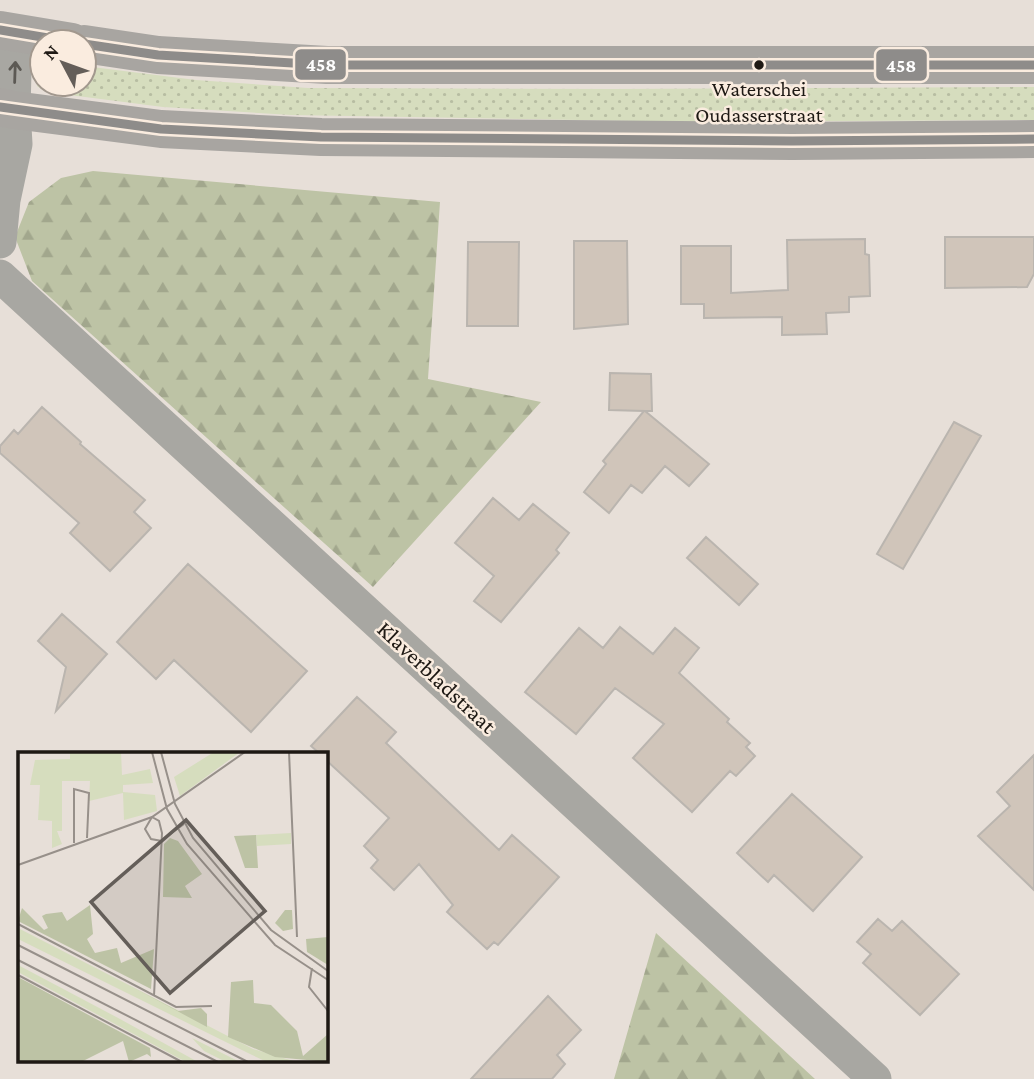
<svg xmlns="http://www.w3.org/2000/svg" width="1034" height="1079" font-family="'Crimson Pro',serif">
	<defs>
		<pattern id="grass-dots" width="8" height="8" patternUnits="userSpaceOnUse" patternTransform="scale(1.75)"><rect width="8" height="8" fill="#d6ddbe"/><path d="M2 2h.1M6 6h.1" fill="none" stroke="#b7bda2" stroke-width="1.8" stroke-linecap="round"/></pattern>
		<pattern id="forest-firs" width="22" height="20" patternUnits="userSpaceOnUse" patternTransform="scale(1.75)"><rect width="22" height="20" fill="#bdc3a5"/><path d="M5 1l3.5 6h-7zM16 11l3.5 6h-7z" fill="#a2a78d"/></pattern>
	</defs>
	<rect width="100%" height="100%" fill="#e7dfd8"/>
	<path fill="url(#grass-dots)" d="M84,66L196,80L308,88L614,89L1034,87V120L690,122L291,115L163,107L46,92L37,86L36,73L42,68V84H84Z"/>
	<path fill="url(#forest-firs)" d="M93,171L440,202L428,379L541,402L373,587L32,281L15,237L29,202L61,178Z
		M656,933L815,1079H614Z"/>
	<path fill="#d0c5ba" stroke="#bab5af" stroke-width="2" d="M945,237H1034V274L1027,287L945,288Z
		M865,239V254L869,255L870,296L849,297V312L826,313L827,334L782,335V317L704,318V304H681V246H731V293L788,290L787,240Z
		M574,241H627L628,324L574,329Z
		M468,242H519L518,326H467Z
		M610,373L651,374L652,411H645L709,464L689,486L665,466L642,493L631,485L609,513L584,492L606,464L603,461L644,411L609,410Z
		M42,407L81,442L80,444L145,500L134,512L151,528L110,571L70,533L79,523L0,453V446L14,430L18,434Z
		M954,422L981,436L903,569L877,554Z
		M493,498L519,520L533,504L569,533L556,550L559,553L501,622L474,601L494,576L455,543Z
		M706,537L758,584L739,605L687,558Z
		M188,564L307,671L251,732L174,660L156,679L117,642Z
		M62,614L107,654L56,711L66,667L38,641Z
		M620,627L653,654L675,628L699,648L679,673L729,719L727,722L750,743L746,747L755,756L736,776L730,771L692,812L633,758L664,724L615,688L576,734L525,692L579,628L603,648Z
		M357,697L396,732L386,743L499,850L512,835L559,877L498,945L494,942L487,949L447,912L453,905L419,864L394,890L371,868L378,860L364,846L389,818L326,760V753H319L311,746Z
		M1034,755V890L978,836L1010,806L997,792Z
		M792,794L862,857L813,911L774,875L768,882L737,853Z
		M878,919L892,931L902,921L959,974L920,1015L863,963L871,954L857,942Z
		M548,996L581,1030L557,1055L565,1064L552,1079H471Z"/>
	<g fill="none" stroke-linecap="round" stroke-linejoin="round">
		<path stroke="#a8a7a2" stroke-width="33" d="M0,242L4,200L16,144L14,110L16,33
			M0,276L875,1079"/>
		<path stroke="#a8a5a1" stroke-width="38" d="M0,30L72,42
			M84,44L158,55L327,65H1034
			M0,107L14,110L161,129L321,137L792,141L1034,139"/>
		<defs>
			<path id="bus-1" d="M0,30L72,42
				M84,44L158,55L327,65H1034
				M0,107L161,129L321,137L792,141L1034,139"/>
		</defs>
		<use href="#bus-1" stroke="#faecdf" stroke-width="14"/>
		<use href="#bus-1" stroke="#8e8c8a" stroke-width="9"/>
	</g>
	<defs><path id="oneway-shaft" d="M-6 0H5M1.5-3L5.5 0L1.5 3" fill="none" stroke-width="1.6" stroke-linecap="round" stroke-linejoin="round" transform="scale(1.75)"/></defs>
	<use stroke="#5c5954" href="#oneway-shaft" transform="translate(15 72) rotate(-88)"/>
	<circle fill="#1e1914" stroke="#faecdf" stroke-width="2.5" cx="759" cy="65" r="6"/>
	<g text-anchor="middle" stroke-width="5" stroke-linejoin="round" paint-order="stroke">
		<g font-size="21" fill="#1e1914" stroke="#faecdf">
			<text x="759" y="96">Waterschei<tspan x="759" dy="26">Oudasserstraat</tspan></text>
		</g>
		<g font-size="23" fill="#1e1914" stroke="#faecdf">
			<text transform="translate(437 677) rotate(43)" y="8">Klaverbladstraat</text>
		</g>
	</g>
	<g transform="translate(18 752)">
		<rect width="310" height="310" fill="#e7dfd8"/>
		<path d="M52,0H103L104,23L132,17L135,31L105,33V40L137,43L139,59L106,68L105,41L71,49L72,29H44V79H39L44,92L34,96V69L20,68L22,33H12L17,8L52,7ZM196,0H222L162,44L156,25ZM273,81V92L239,94L238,83ZM0,176L235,297L279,310H249L232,302L0,187ZM0,213L102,267L180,310H168L0,220ZM174,286L222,310H208L186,299Z" fill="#d6ddbe"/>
		<path d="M238,83L240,116H227L216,84ZM152,86L160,89L184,122L167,134L174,146L145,145L146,92ZM72,153L75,182L69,187L77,201L99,196L103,211L136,197L133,237L0,169L4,156L26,178L30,176L24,164L28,162L44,160L49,169ZM267,158H274L275,177L265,179L257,171ZM310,185V213L289,200L288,187ZM0,225L132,296L133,305L129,302L111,310L105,289L63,310H0ZM235,228L236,251L253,253L279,279L285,304L310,282V310L257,305L210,285L213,230ZM107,231L160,259L183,256L189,262V275Z" fill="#bdc3a5"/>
		<path fill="none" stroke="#97908a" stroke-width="2" d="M134,0L149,57L169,92L257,193L310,228M143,0L157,52L175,86L253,178L310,219M271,0L279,185M134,65L141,69L144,81L136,244M134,65L127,77L133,87L144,89M144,88L166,72M56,91V37L71,41L69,86M0,113L134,65L227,0M0,172L158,255L194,254M0,193L230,310M0,208L200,310M294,216L291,235L310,259M0,223L164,310"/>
		<path fill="#645e59" fill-opacity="0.15" stroke="#645e59" stroke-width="3.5" d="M168,68L247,159L152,241L73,150Z"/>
		<rect width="310" height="310" fill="none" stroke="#1e1914" stroke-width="3.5"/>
	</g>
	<g stroke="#faecdf" stroke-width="2.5">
		<rect x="294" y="48" width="53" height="33" rx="7" fill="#8e8c8a"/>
		<rect x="875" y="48" width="53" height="34" rx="7" fill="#8e8c8a"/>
	</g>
	<g font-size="19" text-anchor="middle" font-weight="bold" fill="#fff">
		<text x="321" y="71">458</text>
		<text x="901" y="72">458</text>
	</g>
	<g transform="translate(63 63) rotate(311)"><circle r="33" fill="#faecdf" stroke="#a2988e" stroke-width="2"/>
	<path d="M0-5L12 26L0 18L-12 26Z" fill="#645e59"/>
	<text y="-10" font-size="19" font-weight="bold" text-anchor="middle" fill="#1e1914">N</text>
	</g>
</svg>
